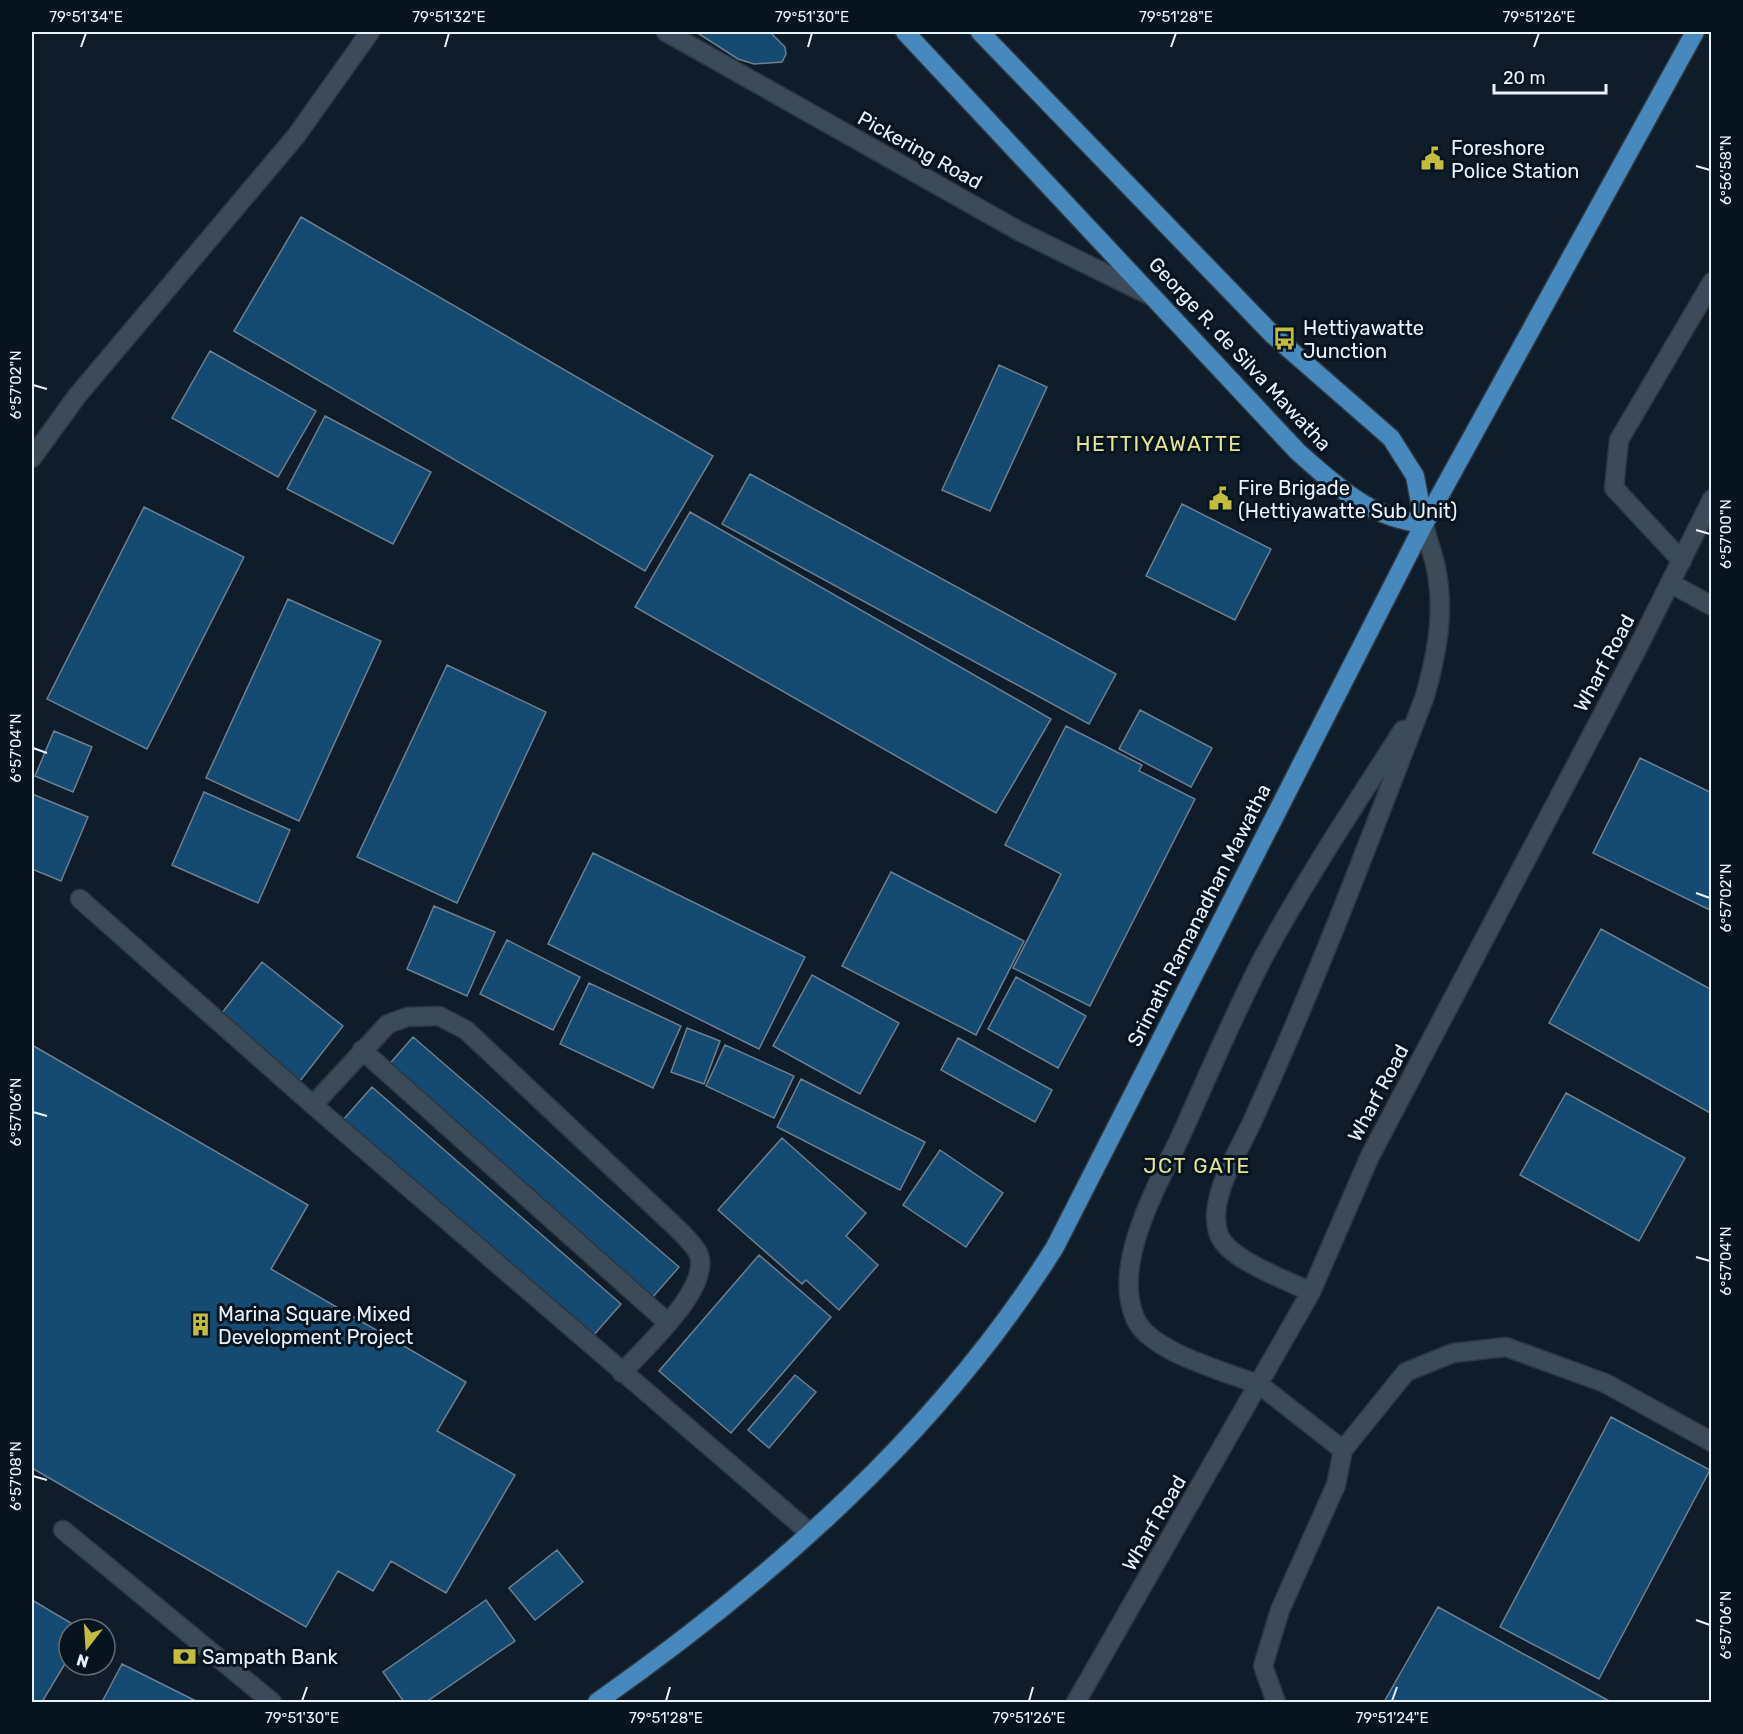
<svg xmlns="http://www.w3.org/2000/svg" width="1743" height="1734" font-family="Rubik,sans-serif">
	<rect width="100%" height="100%" fill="#0e1d29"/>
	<path fill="#154b73" stroke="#6d7f8f" stroke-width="1.5" d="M696,32H770L785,47L786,54L782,62L754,64L738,59Z
		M301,217L713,456L645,571L234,331Z
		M210,351L316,411L278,477L172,418Z
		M999,365L1047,387L990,511L942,490Z
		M325,416L431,472L393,544L287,489Z
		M750,474L1116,674L1089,724L722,524Z
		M1182,504L1271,549L1235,620L1146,576Z
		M144,507L244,557L147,749L47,699Z
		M690,512L1051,719L996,813L635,607Z
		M288,599L381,641L299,821L206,778Z
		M447,665L546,712L457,903L357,857Z
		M1140,710L1212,748L1191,787L1119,749Z
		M1066,726L1142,765L1139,771L1195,799L1090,1006L1013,968L1061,874L1005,845Z
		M54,731L92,747L73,792L35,776Z
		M1640,758L1712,793V911L1593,853Z
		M204,792L290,830L258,903L172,865Z
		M32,794L88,817L61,881L32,869Z
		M593,853L805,957L759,1049L548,944Z
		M891,872L1024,941L976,1035L842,966Z
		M434,906L495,932L467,996L407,969Z
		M1601,929L1712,990V1114L1549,1023Z
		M507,940L580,977L553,1030L480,994Z
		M262,962L343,1026L300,1081L218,1018Z
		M812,975L899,1023L860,1094L773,1046Z
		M1016,977L1086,1016L1058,1068L988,1029Z
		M589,983L681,1026L653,1088L560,1044Z
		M687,1028L720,1041L704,1084L671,1072Z
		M413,1037L679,1267L652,1298L386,1068Z
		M958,1038L1052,1090L1035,1122L941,1070Z
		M32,1045L308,1205L271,1269L466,1382L437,1431L515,1475L446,1593L391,1561L373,1591L338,1571L306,1627L32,1468Z
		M725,1045L794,1076L774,1118L706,1086Z
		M801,1079L925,1142L900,1190L777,1127Z
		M372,1087L621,1304L592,1337L343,1120Z
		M1566,1093L1685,1158L1639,1241L1520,1175Z
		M782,1138L866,1213L846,1236L878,1265L839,1310L806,1280L802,1284L718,1210Z
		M940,1150L1003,1193L966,1247L903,1205Z
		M759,1255L831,1317L731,1433L659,1371Z
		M795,1375L816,1392L769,1448L748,1430Z
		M1611,1417L1710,1470L1599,1679L1500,1627Z
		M557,1550L583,1582L535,1620L509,1588Z
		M32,1600L81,1629H69V1657L42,1702H32Z
		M486,1600L515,1641L426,1702H404L383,1672Z
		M1438,1607L1611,1702H1384Z
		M122,1664L198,1702H102Z"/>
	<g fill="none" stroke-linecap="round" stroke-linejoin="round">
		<defs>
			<path id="service" d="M1682,561L1614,488L1619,440L1712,282
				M1670,583L1712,606
				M80,899L313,1105L809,1532
				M362,1050L667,1322
				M313,1105L388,1024L407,1017L439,1016L466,1030L682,1233C687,1239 697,1248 699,1255C710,1290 644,1348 622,1373
				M1260,1385L1343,1450L1336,1485L1280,1610L1263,1666L1276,1702
				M1343,1450L1406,1372L1453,1353L1506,1347L1605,1383L1712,1442
				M63,1530L272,1702"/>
			<path id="minor" d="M32,458L77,396L296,136L370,32"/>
			<path id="tertiary" d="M666,32L1019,231L1149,295
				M1311,1292C1287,1280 1225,1259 1218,1232C1208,1197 1238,1153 1252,1122C1316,982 1370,839 1425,696C1437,653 1445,613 1436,568C1433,553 1427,539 1424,524
				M1260,1385C1227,1372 1149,1352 1135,1318C1111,1262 1160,1182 1183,1131C1209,1073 1234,1014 1263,958C1305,880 1355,805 1403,730"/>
			<path id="secondary" d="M1076,1702L1311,1292L1370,1156L1636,651L1712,499"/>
			<path id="primary" d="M905,32L1298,452C1339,488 1368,517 1424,524
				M980,32L1273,335L1391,438L1415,476L1424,524
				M597,1702C772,1579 941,1430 1055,1247L1424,524L1695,32"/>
		</defs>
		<use href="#service" stroke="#2e3640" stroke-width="21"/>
		<use href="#minor" stroke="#2e3640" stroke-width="21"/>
		<use href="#tertiary" stroke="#2e3640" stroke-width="21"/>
		<use href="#secondary" stroke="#2e3640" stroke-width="21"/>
		<use href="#primary" stroke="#2e3640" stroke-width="21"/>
		<use href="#service" stroke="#3b4b59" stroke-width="18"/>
		<use href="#minor" stroke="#3b4b59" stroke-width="18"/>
		<use href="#tertiary" stroke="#3b4b59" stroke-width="18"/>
		<use href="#secondary" stroke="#3b4b59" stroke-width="18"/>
		<use href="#primary" stroke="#4889bd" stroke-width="18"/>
	</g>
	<path fill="none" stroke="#e8f2fa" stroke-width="2" d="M81,47L86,33M445,47L449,33M808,47L812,33M1171,47L1176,33M1534,47L1539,33M1696,166L1710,170M33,385L47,389M1696,530L1710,534M33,748L47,753M1696,893L1710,898M33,1112L47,1116M1696,1257L1710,1261M33,1476L47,1480M1696,1620L1710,1625M302,1701L307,1687M666,1701L670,1687M1029,1701L1033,1687M1392,1701L1397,1687"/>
	<defs>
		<symbol id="civic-bare" viewBox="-9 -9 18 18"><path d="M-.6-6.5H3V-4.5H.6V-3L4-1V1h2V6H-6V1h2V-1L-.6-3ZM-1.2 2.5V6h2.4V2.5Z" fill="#c4bc3d" stroke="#061420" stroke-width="2.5" paint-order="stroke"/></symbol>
		<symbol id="bus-bare" viewBox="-9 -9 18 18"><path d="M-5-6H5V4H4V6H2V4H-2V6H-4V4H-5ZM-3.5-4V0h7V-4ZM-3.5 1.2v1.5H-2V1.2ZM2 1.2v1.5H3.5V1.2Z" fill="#c4bc3d" stroke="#061420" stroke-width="2.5" paint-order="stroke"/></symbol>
		<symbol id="building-bare" viewBox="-9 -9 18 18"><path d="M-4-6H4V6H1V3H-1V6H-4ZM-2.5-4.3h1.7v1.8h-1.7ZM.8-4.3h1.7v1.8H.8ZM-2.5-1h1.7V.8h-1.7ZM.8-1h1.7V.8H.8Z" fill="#c4bc3d" stroke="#061420" stroke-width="2.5" paint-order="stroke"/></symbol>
		<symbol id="bank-bare" viewBox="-9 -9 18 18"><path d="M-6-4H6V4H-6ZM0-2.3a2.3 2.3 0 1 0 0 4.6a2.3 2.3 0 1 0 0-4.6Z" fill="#c4bc3d" stroke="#061420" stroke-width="2.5" paint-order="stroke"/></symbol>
	</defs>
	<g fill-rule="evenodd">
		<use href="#civic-bare" x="1416" y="142" width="33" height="33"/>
		<use href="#bus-bare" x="1268" y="322" width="33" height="33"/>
		<use href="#civic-bare" x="1204" y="482" width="33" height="33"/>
		<use href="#building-bare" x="184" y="1308" width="33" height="33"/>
		<use href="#bank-bare" x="168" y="1640" width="33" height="33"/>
	</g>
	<g text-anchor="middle" stroke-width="6" stroke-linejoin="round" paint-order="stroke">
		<g font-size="20" fill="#e8f2fa" stroke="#061420" text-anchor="start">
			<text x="1451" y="155">Foreshore<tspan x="1451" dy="23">Police Station</tspan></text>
			<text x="1303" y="335">Hettiyawatte<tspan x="1303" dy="23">Junction</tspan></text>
			<text x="1238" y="495">Fire Brigade<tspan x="1238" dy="23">(Hettiyawatte Sub Unit)</tspan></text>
			<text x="218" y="1321">Marina Square Mixed<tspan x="218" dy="23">Development Project</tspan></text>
			<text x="202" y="1664">Sampath Bank</text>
		</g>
		<g font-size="20" fill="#e8f2fa" stroke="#061420">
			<text transform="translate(920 150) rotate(29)" y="7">Pickering Road</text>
			<text transform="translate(1240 354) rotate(47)" y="7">George R. de Silva Mawatha</text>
			<text transform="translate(1604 663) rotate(-62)" y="7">Wharf Road</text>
			<text transform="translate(1199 915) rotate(-63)" y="7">Srimath Ramanadhan Mawatha</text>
			<text transform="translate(1378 1093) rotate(-62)" y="7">Wharf Road</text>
			<text transform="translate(1154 1523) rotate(-60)" y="7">Wharf Road</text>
		</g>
		<g font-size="21" letter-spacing="1.5" fill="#e6e393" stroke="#061420">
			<text x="1159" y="451">HETTIYAWATTE</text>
			<text x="1197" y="1173">JCT GATE</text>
		</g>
	</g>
	<rect width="1743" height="1734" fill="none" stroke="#061420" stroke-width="66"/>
	<g transform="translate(87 1647) rotate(197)"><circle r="28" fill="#061420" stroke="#606d77" stroke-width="1.5"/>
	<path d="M0-4.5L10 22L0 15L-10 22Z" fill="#c4bc3d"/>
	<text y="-9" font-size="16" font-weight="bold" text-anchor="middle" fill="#e8f2fa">N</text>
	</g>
	<path d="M1494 84v9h112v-9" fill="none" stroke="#e8f2fa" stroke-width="3"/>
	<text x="1503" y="84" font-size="18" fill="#e8f2fa" stroke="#061420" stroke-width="4.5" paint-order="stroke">20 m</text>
	<rect x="33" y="33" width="1677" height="1668" fill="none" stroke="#e8f2fa" stroke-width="2"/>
	<g font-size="15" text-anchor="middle" fill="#e8f2fa">
		<text x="86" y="22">79°51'34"E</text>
		<text x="449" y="22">79°51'32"E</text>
		<text x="812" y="22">79°51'30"E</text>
		<text x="1176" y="22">79°51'28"E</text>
		<text x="1539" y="22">79°51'26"E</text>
		<text transform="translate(1726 170) rotate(-90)" y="5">6°56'58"N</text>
		<text transform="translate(16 385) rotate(-90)" y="5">6°57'02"N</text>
		<text transform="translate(1726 534) rotate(-90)" y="5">6°57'00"N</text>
		<text transform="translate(16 748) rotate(-90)" y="5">6°57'04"N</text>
		<text transform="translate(1726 898) rotate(-90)" y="5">6°57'02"N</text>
		<text transform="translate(16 1112) rotate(-90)" y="5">6°57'06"N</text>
		<text transform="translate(1726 1261) rotate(-90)" y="5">6°57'04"N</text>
		<text transform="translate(16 1476) rotate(-90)" y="5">6°57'08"N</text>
		<text transform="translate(1726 1625) rotate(-90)" y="5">6°57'06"N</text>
		<text x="302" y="1723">79°51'30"E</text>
		<text x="666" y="1723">79°51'28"E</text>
		<text x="1029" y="1723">79°51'26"E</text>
		<text x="1392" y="1723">79°51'24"E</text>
	</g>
</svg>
